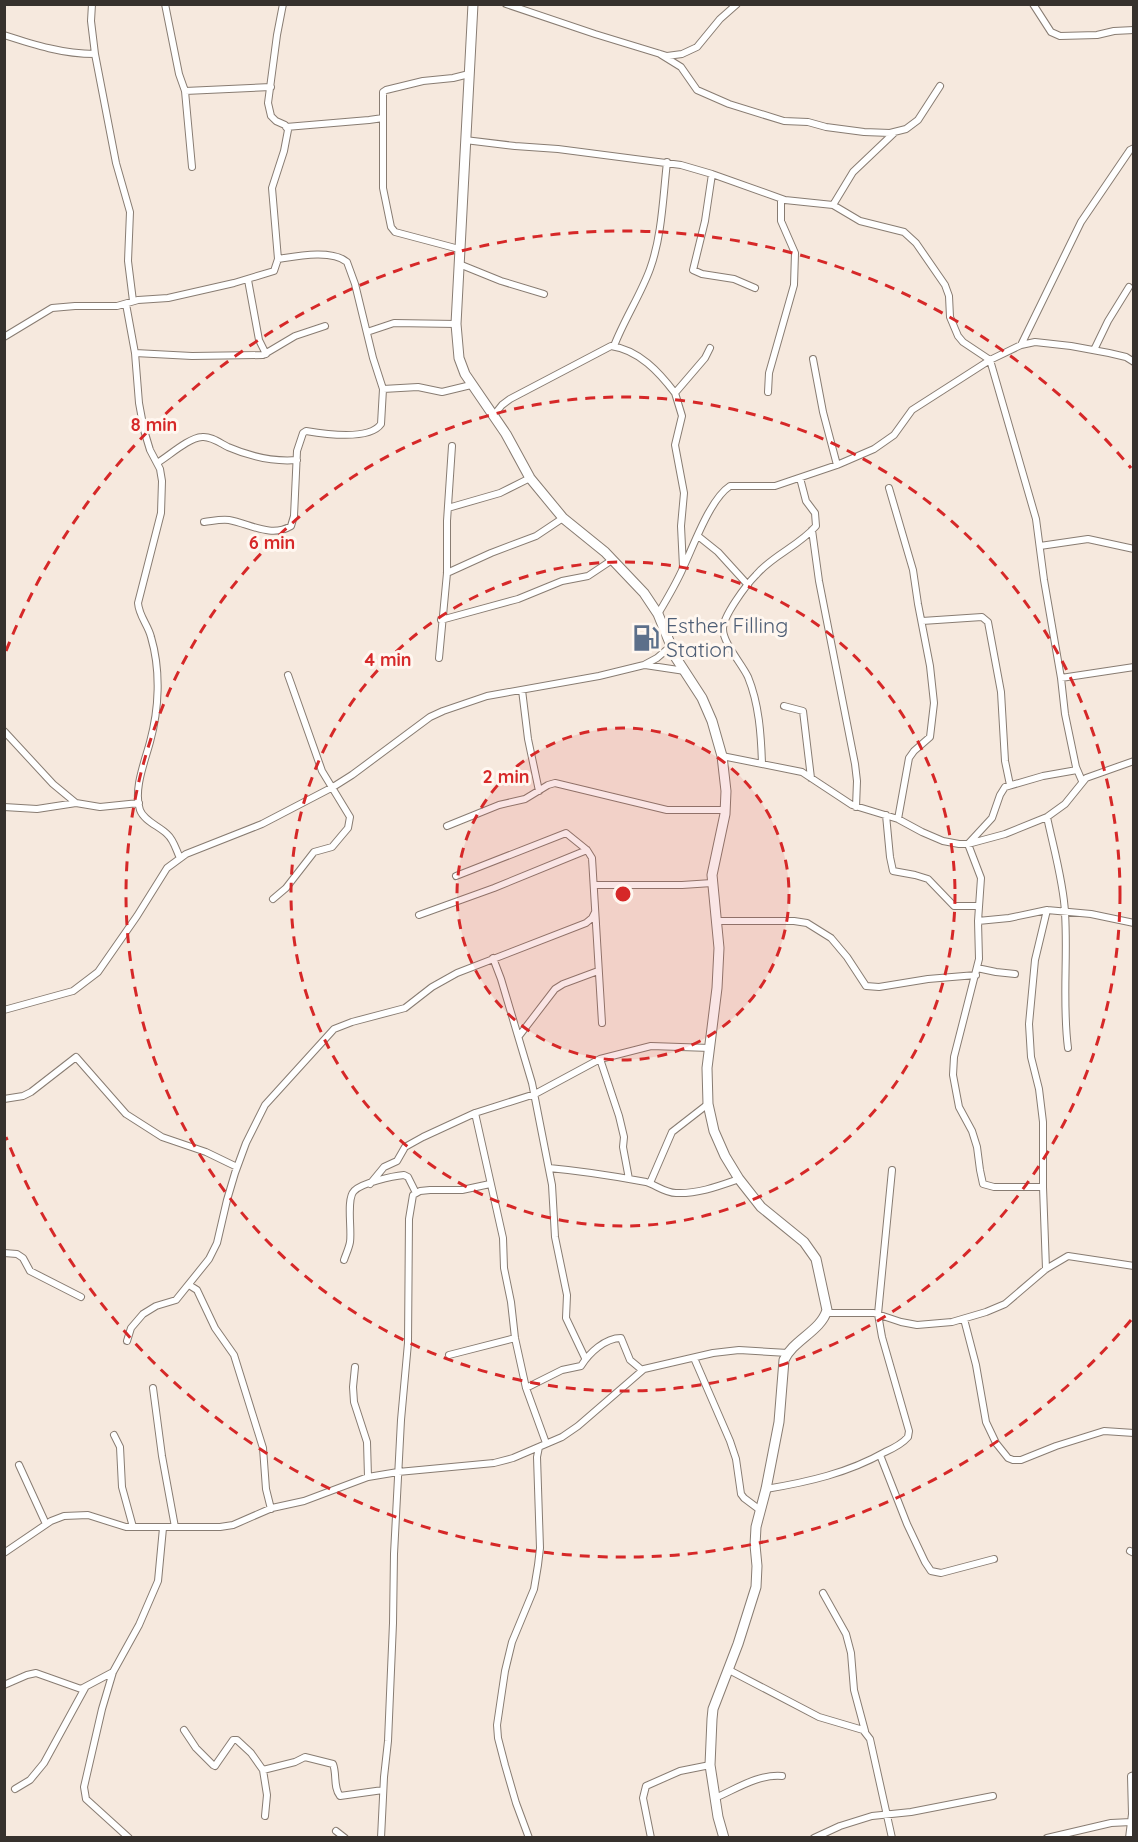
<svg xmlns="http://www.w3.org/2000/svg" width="1138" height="1842" font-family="Quicksand,sans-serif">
	<rect width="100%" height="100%" fill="#f6e9de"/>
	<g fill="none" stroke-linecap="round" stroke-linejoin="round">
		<defs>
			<path id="street" d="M92,4L91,21L95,54L116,163L130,212L128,261L133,301
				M165,4L179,74L185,91L192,167
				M506,4L595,34L667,56L682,54L697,47L720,19L737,4
				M1033,4L1051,32L1060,36L1097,35L1114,31L1134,30
				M4,35C35,45 63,54 95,54
				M660,54L681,67L697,90L729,104L784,121L808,122L826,127L864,132L890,133L906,129L918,120L940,86
				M185,91L271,87
				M286,127L369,120L383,118
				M465,140L515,146L558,149L681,165L712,174L785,200L833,205L860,221L904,232L916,243L945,285L949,296L950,317L958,336L963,342L990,360L1036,519L1044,580L1061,678L1065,714L1076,767L1082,781
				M712,174L705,221L693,270L702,274L734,279L755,288
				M833,205L853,172L894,133
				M459,249L395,232L391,227L383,188V92L386,90L423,81L453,78L469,74
				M459,264L501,281L544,294
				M248,280L259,340L266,354
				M126,304L135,353L139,403L144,430L150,450L160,469L162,481L161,513L138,603C139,616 148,625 151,637C161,671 159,709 150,742C145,761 133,790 140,810C144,821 159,826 167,834C174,840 176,850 180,858
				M367,332L394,323L456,324
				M4,337L52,308L75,306H117L138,300L168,298L234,283L274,271L278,259L272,188L284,151L288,130L285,125L276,121L271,116L268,103L277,35L283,4
				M1021,345L1081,222L1130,150L1134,148
				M614,346C624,320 641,294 650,269C662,236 663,197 667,162
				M1094,350L1108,321L1129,287
				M135,353L192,356L263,355L295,336L325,326
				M813,359L823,412L837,465
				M383,389L418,387L442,392L471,385
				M768,392L769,373L794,285L795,253L781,221V199
				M494,415L502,405L510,399L611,346C639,350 659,372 675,393
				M157,463C169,456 188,438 202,437C211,436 220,443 228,447C249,456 274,462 297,460
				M889,488L913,570L918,604L930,666L934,703L930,737L914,751L909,758L898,819
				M448,508L500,493L530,478
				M204,522C213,521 220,519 229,520C250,524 271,538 291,526L294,516L297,451L303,433L306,431C324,434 369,441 381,424L383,389L373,358L355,284L347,262C332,249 297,256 278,259
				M812,530L819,581L855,764L857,781L856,807
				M698,536L718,552L748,585
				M1040,546L1088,539L1134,549
				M683,567L681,526L684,493L675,445L682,416L675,393L705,358L710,348
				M447,573L491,553L536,536L563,518
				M658,614C667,599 676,584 683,568C694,545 710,499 730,486H775L837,465L874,449L894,435L912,410L990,360L1021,345L1035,342L1071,346L1109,353L1126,357L1134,362
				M441,620L518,599L562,581L588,576L612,560
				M922,621L982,617L988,622L1001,692L1005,761L1010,785
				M439,658L447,573V521L452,446
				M645,665L685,671
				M1061,678L1134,667
				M522,690L528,739L539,791
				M784,706L803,711L811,778
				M4,731L53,784L76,803L100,807L139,803
				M722,756L802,772L852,805L898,819L922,832L943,841L959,844H968L1005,834L1047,817L1065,804L1086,778L1134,761
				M762,763C761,734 759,704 748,677C742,664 723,643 723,629C723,616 746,585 756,575C773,555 799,546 816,526L815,513L806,501L800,478
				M4,807L37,809L76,803
				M886,815L890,857L893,871L915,875L928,879L954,906H979
				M1047,817C1053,846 1064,884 1065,913C1068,959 1062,1002 1068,1048
				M447,826L499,805L525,799L548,785L555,783L667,810H725
				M456,876L566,833L587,850L592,858L602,1023
				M595,885H682L712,883
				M273,899L286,888L314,852L332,847L348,828L350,817L322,771L288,675
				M419,915L494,888L587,850
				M716,921H794L807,923L831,938L847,957L866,986L879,987L928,979L976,975
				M978,921L1009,918L1047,910L1091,914L1134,923
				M493,958L501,979L532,1083L552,1185L555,1237L567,1295L566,1318L585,1358
				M977,968L996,972L1015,974
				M4,1010L73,991L98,972L137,916L167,868L186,854L262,824L333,787L352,775L430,717L443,711L487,696L599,676L644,665L657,658L671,646
				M519,1036L555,989L563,984L598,971
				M600,1059L619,1116L624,1137L623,1147L629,1179
				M4,1099L23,1096L31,1092L76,1057L126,1114L162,1137L206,1152L237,1167
				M475,1113L503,1238L504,1268L511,1302L515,1338L526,1388L546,1443
				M549,1168C582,1171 614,1176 646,1182C656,1185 665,1193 676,1193C698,1194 719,1186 739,1179
				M650,1183L672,1132L708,1104
				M370,1184L384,1167L397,1161L405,1147L423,1137L475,1113L535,1094L600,1059L651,1046L710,1048
				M1043,1187H994L983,1184L980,1170L977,1147L972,1131L959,1107L953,1075L954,1057L979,959L978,921L981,878L968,844L992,818L1000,795L1005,787L1043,776L1077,770
				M4,1253L17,1254L23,1258L30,1271L81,1297
				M344,1260C346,1254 349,1248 350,1242C352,1229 346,1199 354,1191C361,1183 393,1176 404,1175L408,1177L416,1193
				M1046,1269L1043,1187V1122L1039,1089L1031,1057L1029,1024L1035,960L1047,910
				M189,1285L197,1290L215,1328L234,1355L263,1448L266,1489L271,1509
				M827,1313H874L901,1322L917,1325L952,1322L986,1312L1005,1304L1046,1269L1068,1256L1134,1266
				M964,1319L976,1365L986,1422L996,1443L1008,1458L1013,1460H1021L1056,1446L1104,1431L1134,1433
				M127,1341L131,1328L143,1314L156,1306L176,1300L209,1259L217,1243L227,1200L235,1173L246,1143L265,1105L334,1029L352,1022L405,1008L432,987L457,973L586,923L592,918L595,912
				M449,1355L515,1338
				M694,1358L730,1441L736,1459L741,1494L744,1498L760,1510
				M355,1367L353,1387L354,1402L367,1442L368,1477
				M153,1388L162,1456L175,1527
				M526,1388L562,1370L581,1366C589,1353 605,1338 621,1338L630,1360L642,1370
				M114,1435L120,1447L122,1487L133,1527
				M880,1455L907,1524L925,1562L931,1571L941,1573L994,1559
				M19,1465L46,1524
				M766,1489C808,1482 848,1473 885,1452C894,1448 902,1444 908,1437L909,1431L882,1337L878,1314L892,1170
				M1130,1551L1134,1553
				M4,1553L51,1521L64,1516L88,1515L126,1527H220L233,1525L272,1508L304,1501L368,1477L398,1472L494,1463L513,1458L562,1437L578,1426L644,1369L713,1353L739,1350L788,1353
				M823,1593L846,1634L851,1653L854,1690L865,1731
				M729,1670L819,1717L863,1730L870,1739L892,1838
				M4,1685L27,1675L36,1673L81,1689L113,1672
				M184,1730L196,1748L213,1765L215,1766L217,1763L233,1740H237L251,1753L263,1770L295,1762L305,1757L333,1764C337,1774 333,1787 340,1796L383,1790
				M263,1770L267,1795L265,1816
				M15,1789L30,1780L44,1763L85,1688
				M715,1798C736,1789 758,1774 782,1776
				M336,1831L345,1838
				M129,1838L86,1799L84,1787L102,1709L113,1672L139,1625L158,1581L163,1528
				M381,1838L384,1777L388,1741L393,1623L394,1554L401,1420L408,1343L409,1219L413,1195L420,1191L430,1190H462L490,1184
				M529,1838L516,1803L505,1765L498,1738L497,1725L505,1671L512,1642L534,1589L538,1565L540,1548L537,1457L539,1447
				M651,1838L643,1798L646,1786L680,1771L710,1765
				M814,1838L840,1826L872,1816L911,1812L993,1796
				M1047,1838L1111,1823L1131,1822
				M1129,1838L1132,1814L1131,1776L1134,1775"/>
			<path id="secondary" d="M473,4L456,324L459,358L465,374L506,434L530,478L563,518L605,552L644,593L658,614L676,658L702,698L712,721L722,756L726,791L725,814L712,875L719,948L717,988L707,1068L708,1104L714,1131L725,1156L739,1179L761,1207L804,1242L816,1259L827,1310C821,1331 793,1340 784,1360L779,1422L766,1489L756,1527L755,1545L757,1566L756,1587L738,1644L713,1709L712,1719L710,1765L718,1817L724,1838"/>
		</defs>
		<use href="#street" stroke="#887c72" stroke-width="8"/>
		<use href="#secondary" stroke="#887c72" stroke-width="11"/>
		<use href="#street" stroke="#fff" stroke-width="6"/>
		<use href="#secondary" stroke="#fff" stroke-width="9"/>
	</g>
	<circle cx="623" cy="894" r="166" fill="#d62828" fill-opacity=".12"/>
	<g fill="none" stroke="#d62828" stroke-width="3" stroke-dasharray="10 8">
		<circle cx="623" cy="894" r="166"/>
		<circle cx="623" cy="894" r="332"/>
		<circle cx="623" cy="894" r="497"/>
		<path d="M1131 1320A663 663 0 0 1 6 1137M6 651A663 663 0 0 1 1131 468"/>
	</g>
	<defs>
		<symbol id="fuel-bare" viewBox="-9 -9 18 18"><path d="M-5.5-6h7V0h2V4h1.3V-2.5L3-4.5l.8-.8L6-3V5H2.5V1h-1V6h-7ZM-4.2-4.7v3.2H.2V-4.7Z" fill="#5c6f8a" stroke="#fff7f0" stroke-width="2.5" paint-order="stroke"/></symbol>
	</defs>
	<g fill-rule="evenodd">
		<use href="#fuel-bare" x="627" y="619" width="38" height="38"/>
	</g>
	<g text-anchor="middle" stroke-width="6" stroke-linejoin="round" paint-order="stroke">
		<g font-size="21" fill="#4e5e75" stroke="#fff7f0" text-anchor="start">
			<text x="666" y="633">Esther Filling<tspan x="666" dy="24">Station</tspan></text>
		</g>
	</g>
	<circle cx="623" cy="894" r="9" fill="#d62828" stroke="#fff7f0" stroke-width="3"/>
	<g font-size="18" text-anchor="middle" font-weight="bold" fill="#d62828" stroke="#fff7f0" stroke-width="6" stroke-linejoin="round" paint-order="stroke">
		<text x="154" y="431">8 min</text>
		<text x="272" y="549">6 min</text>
		<text x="388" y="666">4 min</text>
		<text x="506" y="783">2 min</text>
	</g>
	<rect width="1138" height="1842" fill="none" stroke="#36312d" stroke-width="12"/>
</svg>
